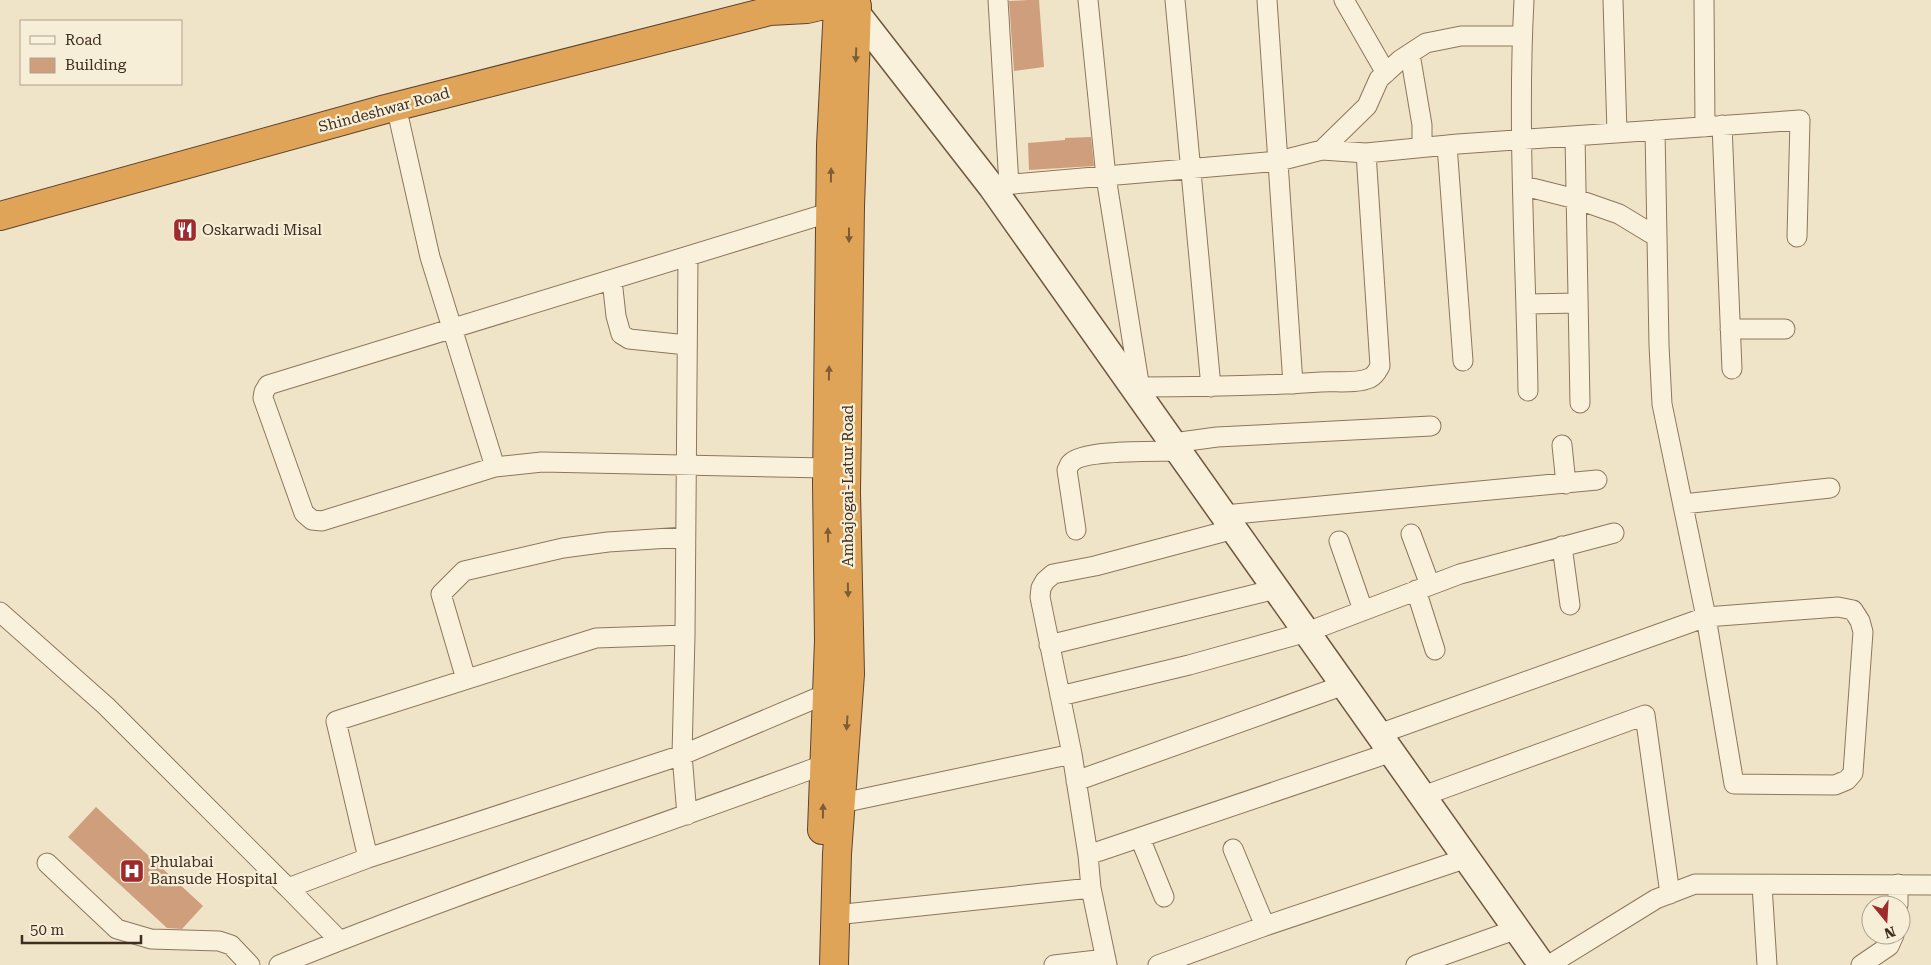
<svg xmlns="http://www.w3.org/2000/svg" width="1931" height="965" font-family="'Roboto Serif',serif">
	<rect width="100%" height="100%" fill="#f0e4c8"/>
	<path fill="#cf9f7d" d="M1028,0H1039L1044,67L1014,71L1009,1Z
		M1091,137L1094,166L1029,170L1028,143L1065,140V138Z
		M96,807L203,906L182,929L167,928L68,837Z"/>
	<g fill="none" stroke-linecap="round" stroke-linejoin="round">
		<defs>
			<path id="street" d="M998,0L1009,185
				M1088,0L1106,177L1141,395
				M1175,0L1211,387
				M1267,0L1293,384
				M1344,0L1386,73
				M1524,0C1517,130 1526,261 1528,391
				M1613,0L1617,133
				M1704,0L1705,127
				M1410,54L1422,125V147
				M396,106L430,257L495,467
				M1722,125L1732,369
				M1575,136L1580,403
				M1447,145L1463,361
				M1322,150L1367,106L1379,79L1400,60L1426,43L1461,36H1522
				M991,186L1279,161L1322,150L1366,153L1458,144L1800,120L1797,237
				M1524,186L1576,199L1619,214L1657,237
				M612,280L616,316L621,334L629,339L687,345
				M1527,304L1578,303
				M1730,329H1785
				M1140,387C1200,387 1260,386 1321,382C1336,381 1357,384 1370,378C1376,375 1377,371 1380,366L1366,153
				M1173,443L1217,437L1431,426
				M1562,445L1566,484
				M827,468L542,462L495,467L322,521L312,520L304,513L263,398L264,392L268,385L841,209
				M1683,504L1830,488
				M1224,515L1597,480
				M1076,530L1067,470C1069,467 1069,464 1071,463C1083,449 1159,452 1179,451
				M1411,534L1430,585
				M1339,541L1363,610
				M1562,546L1570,605
				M1416,590L1435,650
				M0,612L106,706L288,888L368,858
				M685,635L596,638L336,721L368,858L682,755L826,694L837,695
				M1049,645L1276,589
				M466,679L441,594L464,571L563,548L608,542L685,537
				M1060,696L1189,665L1307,632L1460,574L1614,533
				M1379,734L1706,617L1838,607L1853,610L1860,621L1863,632L1853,773L1847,780L1835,785L1734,784L1706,617L1662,404L1659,345L1655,130
				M1076,781L1344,685
				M1423,796L1645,715L1670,894
				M842,803L1072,754
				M687,815L682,755L685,635L688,256
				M1140,838L1164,897
				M1233,849L1265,926
				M1088,855L1392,752
				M47,863L117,929L151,939L219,941L231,945L250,965
				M1762,885L1767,965
				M288,888L340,941
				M1898,905V884
				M835,915L1091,888
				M279,965C458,892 642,832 823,765
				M1054,965L1106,959
				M1107,965L1091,888L1088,855L1072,754L1040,597L1041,588L1045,581L1053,574L1095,566L1234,529
				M1158,965L1265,926L1467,858
				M1416,965L1517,929
				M1549,965L1656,899L1695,884L1931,885
				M1861,965L1889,946L1894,935"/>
			<path id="secondary" d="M858,15L991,186L1542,965"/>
			<path id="highway" d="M0,216L382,110L770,11L807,9L833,3
				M822,830L829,640L827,483L831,145L838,7
				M834,965L837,854L850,674L846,492L850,207L857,6"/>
		</defs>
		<use href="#street" stroke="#8d765c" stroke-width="21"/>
		<use href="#secondary" stroke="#6f573f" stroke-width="29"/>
		<use href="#highway" stroke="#5b4430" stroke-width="30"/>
		<use href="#street" stroke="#faf1dc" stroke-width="19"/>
		<use href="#secondary" stroke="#faf1dc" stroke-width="26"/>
		<use href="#highway" stroke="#e0a458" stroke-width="28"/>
	</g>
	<defs><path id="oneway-solid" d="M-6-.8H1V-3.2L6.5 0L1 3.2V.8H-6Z" transform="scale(1.25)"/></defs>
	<g fill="#7e5d36">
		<use href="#oneway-solid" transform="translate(856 55) rotate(92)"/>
		<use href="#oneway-solid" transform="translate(831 175) rotate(-89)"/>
		<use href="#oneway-solid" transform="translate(849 235) rotate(90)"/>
		<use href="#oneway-solid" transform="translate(829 373) rotate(-89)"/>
		<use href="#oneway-solid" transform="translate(828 535) rotate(-91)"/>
		<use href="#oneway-solid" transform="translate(848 590) rotate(89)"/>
		<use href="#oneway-solid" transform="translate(847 723) rotate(94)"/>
		<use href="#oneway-solid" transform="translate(823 811) rotate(-89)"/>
	</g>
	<defs>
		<symbol id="restaurant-square" viewBox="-11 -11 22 22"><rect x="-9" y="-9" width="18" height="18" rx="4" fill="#9e2a2b" stroke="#f7eed8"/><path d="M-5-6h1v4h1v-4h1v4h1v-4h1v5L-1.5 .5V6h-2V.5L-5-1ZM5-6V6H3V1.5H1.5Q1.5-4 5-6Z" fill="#fff"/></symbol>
		<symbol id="hospital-square" viewBox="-11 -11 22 22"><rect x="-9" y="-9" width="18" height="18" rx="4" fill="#9e2a2b" stroke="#f7eed8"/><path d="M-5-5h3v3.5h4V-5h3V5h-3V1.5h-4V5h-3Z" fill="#fff"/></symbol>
	</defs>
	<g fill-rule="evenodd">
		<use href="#restaurant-square" x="171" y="216" width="28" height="28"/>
		<use href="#hospital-square" x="118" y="857" width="28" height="28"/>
	</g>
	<g text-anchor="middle" stroke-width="4.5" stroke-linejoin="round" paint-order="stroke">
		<g font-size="15" fill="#3d2e20" stroke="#f7eed8">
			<text transform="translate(384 110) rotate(-15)" y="5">Shindeshwar Road</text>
			<text transform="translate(848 486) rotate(-90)" y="5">Ambajogai-Latur Road</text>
		</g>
		<g font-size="15" fill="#3d2e20" stroke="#f7eed8" text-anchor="start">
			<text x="202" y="235">Oskarwadi Misal</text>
			<text x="150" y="867">Phulabai<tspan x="150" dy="17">Bansude Hospital</tspan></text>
		</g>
	</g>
	<rect x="20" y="20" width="162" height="65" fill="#f7eed8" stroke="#ada18e"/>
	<rect x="30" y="36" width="25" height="8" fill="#faf1dc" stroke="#ada18e"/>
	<text x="65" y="45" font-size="15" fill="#3d2e20">Road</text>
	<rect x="30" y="58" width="25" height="15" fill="#cf9f7d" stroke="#ada18e"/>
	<text x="65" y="70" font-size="15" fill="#3d2e20">Building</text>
	<g transform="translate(1886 920) rotate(162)"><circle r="24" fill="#f7eed8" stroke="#ada18e"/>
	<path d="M0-4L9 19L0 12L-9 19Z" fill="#9e2a2b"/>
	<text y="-8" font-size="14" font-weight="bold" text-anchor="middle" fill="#3d2e20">N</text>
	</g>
	<path d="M22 935v8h119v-8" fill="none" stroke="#3d2e20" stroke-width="2.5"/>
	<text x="30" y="935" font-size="15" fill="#3d2e20" stroke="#f7eed8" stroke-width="4" paint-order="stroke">50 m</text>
</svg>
